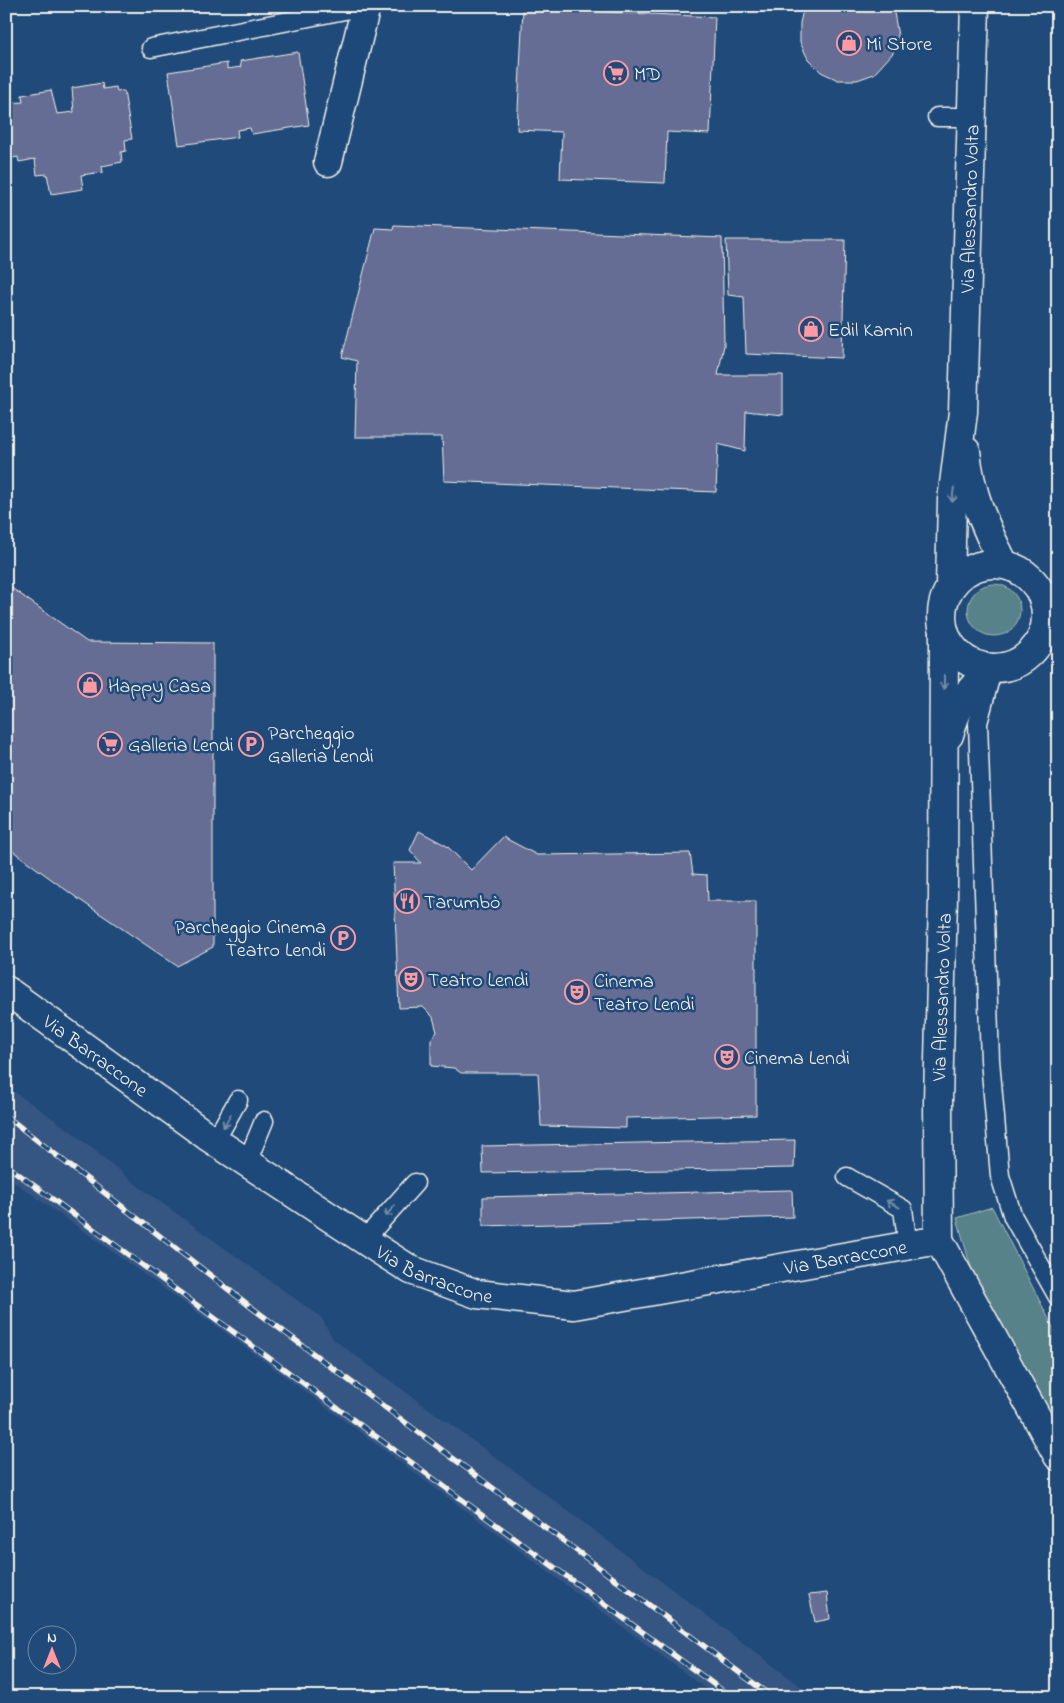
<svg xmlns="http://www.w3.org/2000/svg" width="1064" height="1703" font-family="'Indie Flower',sans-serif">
	<rect width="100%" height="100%" fill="#1f4a7a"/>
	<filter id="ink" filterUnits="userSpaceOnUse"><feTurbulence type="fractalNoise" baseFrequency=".02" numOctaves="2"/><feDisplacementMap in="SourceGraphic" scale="10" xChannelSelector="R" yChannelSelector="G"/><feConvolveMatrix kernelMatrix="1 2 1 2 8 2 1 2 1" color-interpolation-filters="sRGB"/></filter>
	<g filter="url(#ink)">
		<path fill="#345482" d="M6,1086L71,1131L137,1185L321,1317L333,1339L527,1480L815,1697H717L219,1328L6,1176Z"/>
		<path fill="#598289" stroke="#a6bab8" d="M968 610a26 26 0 1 1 52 0a26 26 0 1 1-52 0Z
			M992,1207L1058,1337V1442L982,1307L957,1218Z"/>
		<path fill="#656d94" stroke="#f4f1e8" d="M804,6H893L898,36L893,53L874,74L857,80H838L821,72L808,59L800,42V23Z
			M523,8L715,17L710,134L667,132L665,183L560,179L562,132L517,130Z
			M298,52L309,125L252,134L250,128L237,130L238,137L179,145L168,72L227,63V69L241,67L240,61Z
			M102,83L103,89L116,87L117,92L124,91L132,139L125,140L126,151L121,152L122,162L102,166L103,172L81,175L83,189L51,194L47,174L37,175L35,159L19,162L18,157L12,158L6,109L11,108L10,103L23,102L22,95L51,90L57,114L74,112L72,88Z
			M394,225L722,238L724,345L718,375H783V415L746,411L745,451L718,444L716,492L444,481L442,437H355L357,361L342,357L375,228L393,229Z
			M726,240H845L842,358L746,354L744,297L728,295Z
			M6,584L87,642L213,643V947L177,966L77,898L6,846Z
			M419,831L447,846L471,870L503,837L537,855L690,853L693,874L707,875L708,901H756V1115L626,1118V1128L541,1126L538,1073H461L454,1068L431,1066V1039L437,1032L433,1017L423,1007L399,1008L393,863H421L410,850Z
			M795,1140L794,1168L483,1173L482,1146Z
			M792,1190L793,1217L483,1226V1197Z
			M827,1593L830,1619L815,1622L809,1595Z"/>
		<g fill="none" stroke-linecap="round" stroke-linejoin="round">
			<defs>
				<path id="service" d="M151,48L365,6
					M937,117H971
					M992,671L978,723L990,1060L1000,1176L1013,1217L1058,1297
					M215,1141L238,1100
					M247,1162L264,1121
					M847,1177L903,1209L908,1247
					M364,1240L415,1183"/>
				<path id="minor" d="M328,162L366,6"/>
				<g id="tertiary">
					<path d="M966,451C970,493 985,527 1004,564"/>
					<circle cx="994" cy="616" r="52"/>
					<path id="s1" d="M950,586L952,500L963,412L975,6"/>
					<path d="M944,633L943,898L938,1101L939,1240L1058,1456"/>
					<path d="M949,735C957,704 969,689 992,668"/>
					<path id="s2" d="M6,990L207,1136L381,1251L411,1270L477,1294L574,1305L939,1240"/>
				</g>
			</defs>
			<use href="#service" stroke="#f4f1e8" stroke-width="21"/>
			<use href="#minor" stroke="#f4f1e8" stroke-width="31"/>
			<use href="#tertiary" stroke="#f4f1e8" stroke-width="31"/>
			<use href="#service" stroke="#1f4a7a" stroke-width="18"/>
			<use href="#minor" stroke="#1f4a7a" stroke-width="28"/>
			<use href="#tertiary" stroke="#1f4a7a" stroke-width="28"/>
			<defs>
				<path id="rail" d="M6,1116L251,1307L772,1697
					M6,1165L731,1697"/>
			</defs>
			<use href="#rail" stroke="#f4f1e8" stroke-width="5.5"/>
			<use href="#rail" stroke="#1f4a7a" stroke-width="4" stroke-dasharray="11" stroke-linecap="butt"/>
		</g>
		<defs><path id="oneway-shaft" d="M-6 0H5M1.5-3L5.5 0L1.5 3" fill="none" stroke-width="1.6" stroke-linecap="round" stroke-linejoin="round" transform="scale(1.25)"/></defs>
		<g stroke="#748da6">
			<use href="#oneway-shaft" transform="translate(953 495) rotate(96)"/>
			<use href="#oneway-shaft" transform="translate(944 682) rotate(90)"/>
			<use href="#oneway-shaft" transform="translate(227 1121) rotate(119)"/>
			<use href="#oneway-shaft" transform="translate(893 1204) rotate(-152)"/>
			<use href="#oneway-shaft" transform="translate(390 1211) rotate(132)"/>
		</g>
	</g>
	<defs>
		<symbol id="shop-ring" viewBox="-11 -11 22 22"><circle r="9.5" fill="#1f4a7a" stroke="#ff9aa2" stroke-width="1.5"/><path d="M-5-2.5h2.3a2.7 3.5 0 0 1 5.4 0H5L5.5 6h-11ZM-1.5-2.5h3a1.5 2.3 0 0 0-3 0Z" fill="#ff9aa2"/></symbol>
		<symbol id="supermarket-ring" viewBox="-11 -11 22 22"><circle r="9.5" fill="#1f4a7a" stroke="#ff9aa2" stroke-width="1.5"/><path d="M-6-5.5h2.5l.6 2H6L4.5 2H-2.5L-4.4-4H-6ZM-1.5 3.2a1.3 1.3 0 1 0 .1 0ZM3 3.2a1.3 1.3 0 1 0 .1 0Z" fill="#ff9aa2"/></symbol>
		<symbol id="parking-ring" viewBox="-11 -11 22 22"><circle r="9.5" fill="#1f4a7a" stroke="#ff9aa2" stroke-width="1.5"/><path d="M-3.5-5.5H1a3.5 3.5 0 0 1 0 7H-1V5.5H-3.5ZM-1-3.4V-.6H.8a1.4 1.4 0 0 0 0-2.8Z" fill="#ff9aa2"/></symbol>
		<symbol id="restaurant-ring" viewBox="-11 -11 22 22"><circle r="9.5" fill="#1f4a7a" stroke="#ff9aa2" stroke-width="1.5"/><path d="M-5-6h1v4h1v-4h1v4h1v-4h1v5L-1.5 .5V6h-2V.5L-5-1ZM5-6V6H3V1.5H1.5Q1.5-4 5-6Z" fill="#ff9aa2"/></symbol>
		<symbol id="theatre-ring" viewBox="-11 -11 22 22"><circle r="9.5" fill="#1f4a7a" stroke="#ff9aa2" stroke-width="1.5"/><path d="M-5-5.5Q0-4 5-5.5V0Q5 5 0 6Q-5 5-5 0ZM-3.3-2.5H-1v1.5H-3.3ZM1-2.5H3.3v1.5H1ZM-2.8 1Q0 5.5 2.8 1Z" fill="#ff9aa2"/></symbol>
	</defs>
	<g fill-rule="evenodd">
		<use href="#shop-ring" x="835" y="29" width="28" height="28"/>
		<use href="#supermarket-ring" x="602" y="59" width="28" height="28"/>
		<use href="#shop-ring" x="797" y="315" width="28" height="28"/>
		<use href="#shop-ring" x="76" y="671" width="28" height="28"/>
		<use href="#supermarket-ring" x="96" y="730" width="28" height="28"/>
		<use href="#parking-ring" x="237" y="730" width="28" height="28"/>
		<use href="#restaurant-ring" x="393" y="887" width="28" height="28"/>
		<use href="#parking-ring" x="329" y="924" width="28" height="28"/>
		<use href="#theatre-ring" x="397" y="965" width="28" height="28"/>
		<use href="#theatre-ring" x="563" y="978" width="28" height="28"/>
		<use href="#theatre-ring" x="713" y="1043" width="28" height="28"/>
	</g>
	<g text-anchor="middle" stroke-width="5" stroke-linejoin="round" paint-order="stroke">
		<g font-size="20" fill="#f4f1e8" stroke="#1f4a7a" text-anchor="start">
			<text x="866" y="50">Mi Store</text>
			<text x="634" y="80">MD</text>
			<text x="828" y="336">Edil Kamin</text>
			<text x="108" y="692">Happy Casa</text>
			<text x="268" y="739">Parcheggio<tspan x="268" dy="23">Galleria Lendi</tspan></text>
			<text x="128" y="751">Galleria Lendi</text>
			<text x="424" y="908">Tarumbò</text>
			<text x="326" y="933" text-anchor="end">Parcheggio Cinema<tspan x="326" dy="23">Teatro Lendi</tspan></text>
			<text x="428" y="986">Teatro Lendi</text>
			<text x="594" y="987">Cinema<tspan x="594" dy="23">Teatro Lendi</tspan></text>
			<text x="744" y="1064">Cinema Lendi</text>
		</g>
		<g font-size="20" fill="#f4f1e8" stroke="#1f4a7a">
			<text dy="7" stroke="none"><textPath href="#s1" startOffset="378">Via Alessandro Volta</textPath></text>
			<text transform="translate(941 997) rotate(-88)" y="7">Via Alessandro Volta</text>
			<text dy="7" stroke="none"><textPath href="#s2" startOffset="111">Via Barraccone</textPath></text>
			<text dy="7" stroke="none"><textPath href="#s2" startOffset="936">Via Barraccone</textPath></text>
			<text dy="7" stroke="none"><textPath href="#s2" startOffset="516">Via Barraccone</textPath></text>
		</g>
	</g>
	<rect width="1064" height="1703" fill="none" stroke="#1f4a7a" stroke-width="25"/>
	<rect x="12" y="12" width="1039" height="1678" fill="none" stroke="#f4f1e8" stroke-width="2" filter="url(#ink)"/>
	<g transform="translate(52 1650)"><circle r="24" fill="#1f4a7a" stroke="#748da6"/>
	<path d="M0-4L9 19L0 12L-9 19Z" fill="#ff9aa2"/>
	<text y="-8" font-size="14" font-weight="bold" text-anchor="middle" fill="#f4f1e8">N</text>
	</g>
</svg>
